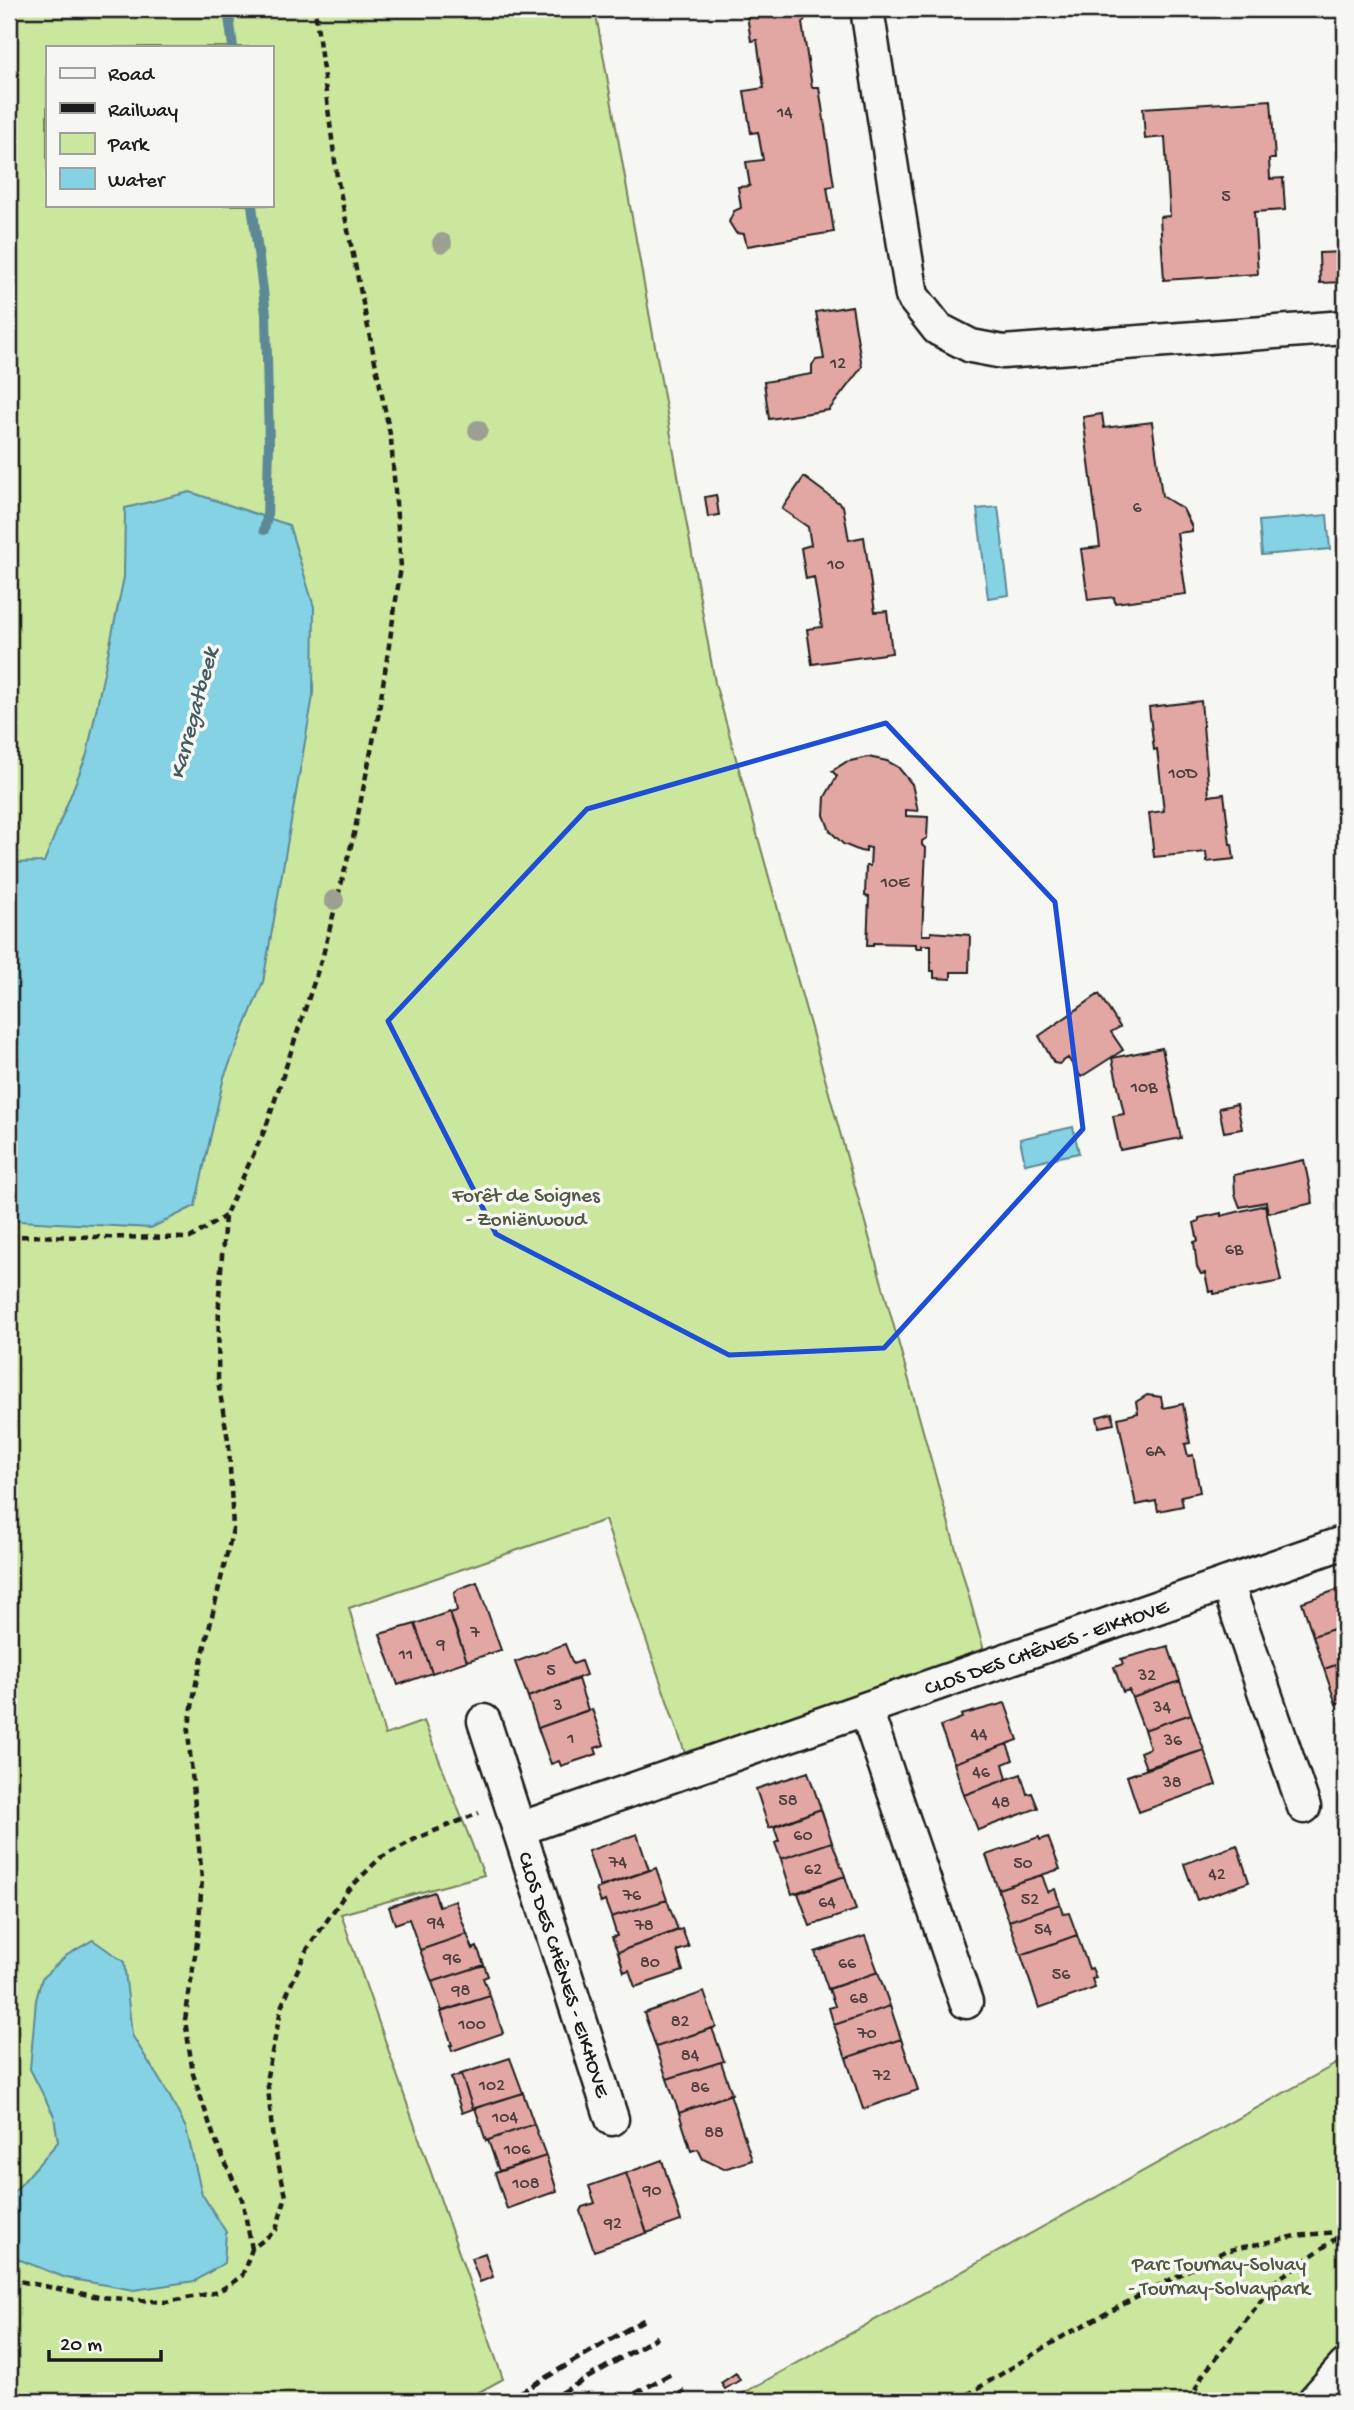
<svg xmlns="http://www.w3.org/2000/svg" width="1354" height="2410" font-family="'Gochi Hand',sans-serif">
	<rect width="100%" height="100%" fill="#f6f6f2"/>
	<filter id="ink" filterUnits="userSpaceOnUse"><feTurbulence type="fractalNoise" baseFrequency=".0143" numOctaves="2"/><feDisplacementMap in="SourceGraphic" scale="14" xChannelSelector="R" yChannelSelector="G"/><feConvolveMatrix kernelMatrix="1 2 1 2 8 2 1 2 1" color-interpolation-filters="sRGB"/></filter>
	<g filter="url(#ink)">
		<path fill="#cbe69d" stroke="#74815c" stroke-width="2" fill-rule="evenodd" d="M9,9H595L715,683L985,1654L686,1756L605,1520L349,1608L385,1735L424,1721L484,1875L341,1914L503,2379L463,2401H9ZM47,47H271V205H47Z
			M1345,2059V2401H729Z"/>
		<path fill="#85d2e5" stroke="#5b8995" stroke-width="2" d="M190,492L289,525L314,607L313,696L263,982L224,1077L195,1206L151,1228L19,1221L9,1218V863L44,862L87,754L124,577L125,508Z
			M998,507L1009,595L988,598L977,509Z
			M1327,515L1330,549L1262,555L1259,521Z
			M1073,1127L1079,1153L1025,1164L1020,1139Z
			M93,1940L124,1962L132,2035L169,2095L186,2128L202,2194L226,2232L224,2263L195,2281L134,2290L66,2278L15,2258L9,2250V2198L58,2142L54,2116L30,2069L36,2000L42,1978L67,1955Z"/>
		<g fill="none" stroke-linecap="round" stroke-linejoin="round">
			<path stroke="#5b8995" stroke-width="10" d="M228,9L233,47
				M252,205L266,314L269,445L267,518L264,530"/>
		</g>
		<path fill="#e2a7a3" stroke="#1c1c1c" stroke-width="2" d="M746,9H808L809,14L802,23L812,87H819L834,186L827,187L834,232L747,246L744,234L736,233L729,222L734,211L741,208L738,187L750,186L746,162L763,160L758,132L751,133L744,91L764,88L757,40L751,41Z
			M1271,100L1275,159H1269L1270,179L1283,178L1285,210L1254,212L1258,274L1164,280L1160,217L1170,216L1165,137L1145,139L1143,108Z
			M1345,252V282L1320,283L1319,253Z
			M852,306L862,367L829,410L769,419L764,382L812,374V365L816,360L824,359L816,312Z
			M1102,414L1104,428L1152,422L1162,496L1183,509L1192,527V531L1177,533L1186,594L1115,603L1114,597L1088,600L1081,549L1100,547L1083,417Z
			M804,477L843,506L849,540L864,537L875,612L887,611L892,653L812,664L807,629L822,627L814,577L806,579L801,548L811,545L808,527L782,509Z
			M716,495L719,515L708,517L705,497Z
			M1201,701L1209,796L1224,794L1230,844H1232L1234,859L1207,862L1206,852L1154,857L1149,813L1164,811L1157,749L1154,750L1149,707Z
			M868,757L887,761L898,767L912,784L918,811L906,810V816L928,817L927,838L922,841V845L926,849L922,935H931V932L970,935L969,972H951V979L934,978V971H931V945H922V948H916V944L873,943V946H867L869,897L865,896L866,866H870L871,848L866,847V852L860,851L843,844L830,831L824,815L825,797L837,776L832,771L846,762Z
			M1099,994L1120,1027L1111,1032L1123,1050L1081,1077L1068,1058L1059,1064L1054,1063L1039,1036Z
			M1162,1048L1181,1138L1120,1150L1113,1116L1124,1114L1112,1058Z
			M1237,1104L1242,1129L1224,1132L1219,1108Z
			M1304,1160L1313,1203L1268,1213L1266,1202L1240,1207L1235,1194L1234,1175Z
			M1265,1205L1281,1281L1214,1294V1291L1209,1292L1205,1273L1201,1274L1197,1267L1194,1242L1198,1241L1194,1223L1199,1221V1218L1221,1213V1216Z
			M1147,1395L1161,1397L1163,1408L1183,1404L1190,1443L1185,1444L1188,1456L1193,1455L1200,1492L1181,1496L1183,1506L1158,1511L1156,1501L1136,1505L1118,1418L1138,1413L1136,1402Z
			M1112,1413L1114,1424L1099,1427L1097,1417Z
			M477,1582L501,1650L467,1661L450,1613L457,1611L454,1594L458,1589Z
			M1345,1587V1625L1313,1636L1302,1602Z
			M449,1612L467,1661L432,1673L415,1624Z
			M415,1624L432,1673L398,1685L380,1634Z
			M1345,1625V1662L1324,1669L1313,1636Z
			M565,1644L573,1664L581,1661L586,1675L528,1697L515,1662Z
			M1168,1646L1180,1681L1132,1698L1129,1690L1123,1692L1114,1667L1123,1664L1121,1659Z
			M1345,1662V1700L1336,1704L1324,1669Z
			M578,1679L588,1710L538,1728L528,1697Z
			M1180,1681L1191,1714L1144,1730L1132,1698Z
			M1005,1703L1018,1740L954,1763L940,1726L962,1718L961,1715Z
			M592,1709L604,1745L595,1748L597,1754L561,1766L559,1761L551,1764L538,1728Z
			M1191,1714L1204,1750L1146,1768L1140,1752L1150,1748L1144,1730Z
			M1007,1744L1013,1760L1003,1764L1007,1779L964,1795L954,1763Z
			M1204,1750L1216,1785L1139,1812L1127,1776Z
			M808,1772L821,1809L769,1828L756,1789Z
			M1021,1774L1027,1794L1032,1793L1038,1808L978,1830L964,1795Z
			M821,1809L832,1842L781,1859L775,1843L779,1841L774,1827Z
			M637,1834L649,1870L600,1887L588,1851Z
			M1039,1837L1040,1840L1048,1837L1060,1869L998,1889L986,1855Z
			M832,1842L845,1876L792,1894L781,1859Z
			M1237,1845L1249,1882L1197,1900L1184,1864Z
			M656,1868L667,1900L611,1917L605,1901L601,1903L596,1889Z
			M1042,1875L1048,1892L1055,1889L1060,1904L1009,1921L998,1889Z
			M845,1876L856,1910L810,1926L798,1893Z
			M434,1892L439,1906L455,1901L467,1934L420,1950L409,1919L395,1924L389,1907Z
			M667,1900L678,1930L618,1952L612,1937L617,1936L611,1917Z
			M1060,1904L1063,1914L1069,1913L1077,1935L1021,1955L1009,1921Z
			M682,1929L689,1947L677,1951L683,1971L635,1987L629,1970L624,1972L618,1952Z
			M467,1934L473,1949L477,1947L484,1965L432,1982L420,1950Z
			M1077,1935L1089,1969L1092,1968L1096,1978L1092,1979L1095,1988L1039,2008L1021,1955Z
			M865,1936L878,1972L828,1989L815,1952Z
			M484,1965L488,1976L483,1978L490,1996L442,2011L432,1982Z
			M878,1972L890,2006L834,2025L829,2008L835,2006L829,1989Z
			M704,1992L716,2027L656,2047L644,2013Z
			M490,1996L503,2033L452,2051L450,2045H452L441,2012Z
			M890,2006L901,2039L846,2058L834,2025Z
			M712,2028L724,2061L667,2079L656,2047Z
			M901,2039L918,2090L863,2109L846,2058Z
			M510,2058L523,2093L473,2109L461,2074Z
			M721,2062L732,2094L679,2113L667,2079Z
			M461,2074L473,2109L462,2113L451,2078Z
			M523,2093L534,2124L486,2141L475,2108Z
			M730,2094L752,2160L724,2169L703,2159L698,2149L691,2151L679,2113Z
			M534,2124L546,2156L499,2171L488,2140Z
			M546,2156L557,2191L507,2209L495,2173Z
			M662,2160L681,2221L647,2233L626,2173Z
			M626,2173L647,2233L594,2251L580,2211L582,2207L595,2203L589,2186Z
			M485,2253L493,2277L480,2282L471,2258Z
			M736,2373L740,2380L725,2389L721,2383Z
			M814,2395L818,2401H802Z"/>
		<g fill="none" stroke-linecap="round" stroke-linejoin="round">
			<defs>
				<path id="minor" d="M867,9L912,296L938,329L971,346L1003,352L1345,327
					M1227,1583L1304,1807
					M866,1710L966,2002
					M484,1721L612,2119
					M519,1829L1345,1542
					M1314,2401L1345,2366"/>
			</defs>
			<use href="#minor" stroke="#1c1c1c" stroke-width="37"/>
			<path stroke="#1c1c1c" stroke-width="4.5" stroke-dasharray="7 5" stroke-linecap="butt" d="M9,1236L190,1238L225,1216
				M252,2249L242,2199L215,2140L193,2074L185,2020L198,1936L202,1879L188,1732L196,1683L233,1529L229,1446L218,1381L219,1296L225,1216L266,1127L323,955L354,834L378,717L401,567L391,439L337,177L315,9
				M9,2279L99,2297L166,2302L218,2292L242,2276L252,2249L276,2230L286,2196L273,2142L267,2076L282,2005L306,1951L348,1890L380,1858L417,1838L479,1813
				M957,2401L1067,2334L1225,2251L1296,2236L1345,2231
				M1190,2401L1202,2376L1277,2280L1345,2232"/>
			<use href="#minor" stroke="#f6f6f2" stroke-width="32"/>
			<path stroke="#1c1c1c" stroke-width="5" stroke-dasharray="10 5" stroke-linecap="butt" d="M506,2401L647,2318
				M548,2401L657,2337
				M622,2401L674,2372
				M666,2401L685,2391"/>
		</g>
		<g fill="#9ba092">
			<circle cx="442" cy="243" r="10"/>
			<circle cx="478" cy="430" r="10"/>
			<circle cx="334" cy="900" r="10"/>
		</g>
	</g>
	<path fill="none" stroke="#1d4ed8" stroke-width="5" stroke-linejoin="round" d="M886,723L1055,902L1083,1129L884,1348L729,1355L496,1234L388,1021L587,809Z"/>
	<g text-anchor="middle" stroke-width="7" stroke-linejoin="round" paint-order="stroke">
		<g font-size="18" fill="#4e3f3e">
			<text x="785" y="117">14</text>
			<text x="1226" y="201">5</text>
			<text x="838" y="368">12</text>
			<text x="1137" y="512">6</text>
			<text x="836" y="569">10</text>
			<text x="1183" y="778">10D</text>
			<text x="895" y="887">10E</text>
			<text x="1144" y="1092">10B</text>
			<text x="1234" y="1254">6B</text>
			<text x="1155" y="1456">6A</text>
			<text x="475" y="1637">7</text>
			<text x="441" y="1649">9</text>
			<text x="406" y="1659">11</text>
			<text x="551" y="1675">5</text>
			<text x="1147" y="1680">32</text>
			<text x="558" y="1710">3</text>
			<text x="1162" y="1712">34</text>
			<text x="979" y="1739">44</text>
			<text x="571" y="1743">1</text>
			<text x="1173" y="1745">36</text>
			<text x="981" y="1777">46</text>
			<text x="1172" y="1787">38</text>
			<text x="788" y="1805">58</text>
			<text x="1001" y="1807">48</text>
			<text x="803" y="1840">60</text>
			<text x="618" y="1867">74</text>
			<text x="1023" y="1868">50</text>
			<text x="813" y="1874">62</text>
			<text x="1217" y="1879">42</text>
			<text x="632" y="1900">76</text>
			<text x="1030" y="1904">52</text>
			<text x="827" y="1907">64</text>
			<text x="436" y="1927">94</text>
			<text x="644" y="1930">78</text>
			<text x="1043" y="1934">54</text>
			<text x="452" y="1963">96</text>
			<text x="650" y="1967">80</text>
			<text x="847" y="1968">66</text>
			<text x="1061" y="1979">56</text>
			<text x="461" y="1995">98</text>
			<text x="859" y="2003">68</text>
			<text x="680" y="2026">82</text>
			<text x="472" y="2029">100</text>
			<text x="867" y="2038">70</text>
			<text x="690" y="2060">84</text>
			<text x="882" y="2080">72</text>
			<text x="492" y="2090">102</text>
			<text x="700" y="2092">86</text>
			<text x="505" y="2122">104</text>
			<text x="714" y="2137">88</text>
			<text x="517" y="2154">106</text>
			<text x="526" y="2188">108</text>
			<text x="652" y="2195">90</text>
			<text x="613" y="2228">92</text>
		</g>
		<g font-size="21" fill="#515943" stroke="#f6f6f2">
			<text x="526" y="1201">Forêt de Soignes<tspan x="526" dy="24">- Zoniënwoud</tspan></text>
			<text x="1219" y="2270">Parc Tournay-Solvay<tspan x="1219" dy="24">- Tournay-Solvaypark</tspan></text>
		</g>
		<g font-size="21" fill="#1c1c1c" stroke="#f6f6f2">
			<text transform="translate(1046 1646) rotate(-19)" y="7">CLOS DES CHÊNES - EIKHOVE</text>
			<text transform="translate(565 1974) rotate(72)" y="7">CLOS DES CHÊNES - EIKHOVE</text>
		</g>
		<g font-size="23" font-style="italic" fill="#415c62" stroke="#f6f6f2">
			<text transform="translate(192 713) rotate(-75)" y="8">Karregatbeek</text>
		</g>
	</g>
	<rect width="1354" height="2410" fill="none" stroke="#f6f6f2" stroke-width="35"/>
	<rect x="18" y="18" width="1319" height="2375" fill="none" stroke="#1c1c1c" stroke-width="2.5" filter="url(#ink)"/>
	<rect x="46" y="46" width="228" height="161" fill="#f6f6f2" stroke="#9f9f9c" stroke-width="2"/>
	<rect x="60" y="68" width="35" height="10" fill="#f6f6f2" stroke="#9f9f9c" stroke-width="2"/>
	<text x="108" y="80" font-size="21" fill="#1c1c1c">Road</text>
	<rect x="60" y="103" width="35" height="10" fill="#1c1c1c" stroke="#9f9f9c" stroke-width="2"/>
	<text x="108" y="116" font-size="21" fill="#1c1c1c">Railway</text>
	<rect x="60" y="133" width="35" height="21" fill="#cbe69d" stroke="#9f9f9c" stroke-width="2"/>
	<text x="108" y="150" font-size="21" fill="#1c1c1c">Park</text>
	<rect x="60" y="168" width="35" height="21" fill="#85d2e5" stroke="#9f9f9c" stroke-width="2"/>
	<text x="108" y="186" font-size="21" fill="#1c1c1c">Water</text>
	<path d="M49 2350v10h112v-10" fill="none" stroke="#1c1c1c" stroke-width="3.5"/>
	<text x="60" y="2350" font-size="21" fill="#1c1c1c" stroke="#f6f6f2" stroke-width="5" paint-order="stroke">20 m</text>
</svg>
